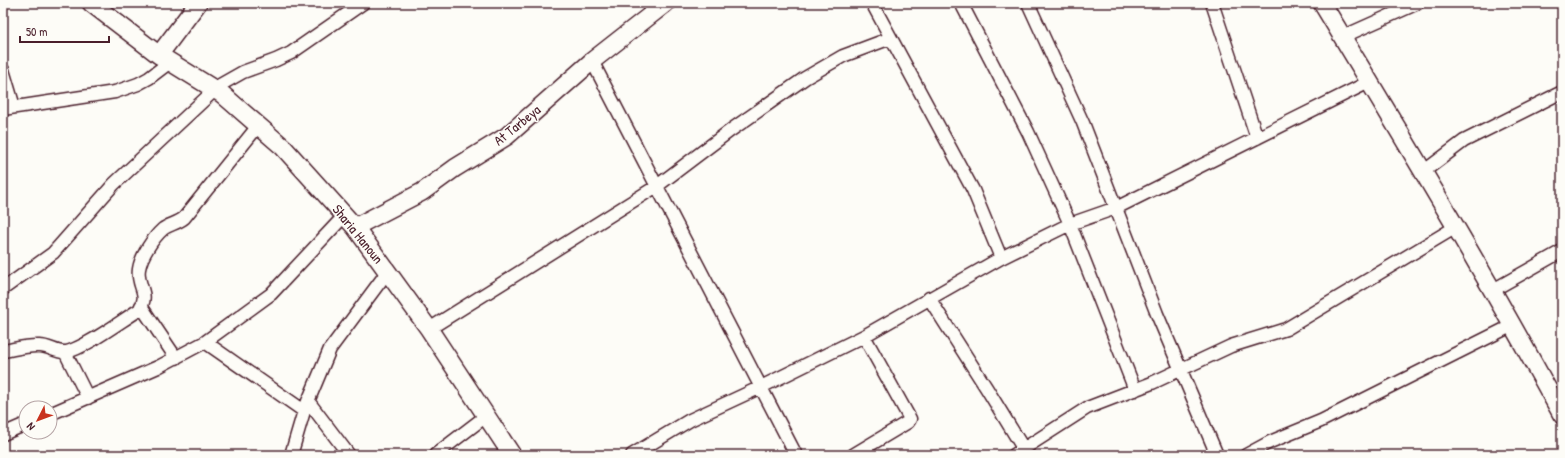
<svg xmlns="http://www.w3.org/2000/svg" width="1565" height="458" font-family="'Patrick Hand',sans-serif">
	<rect width="100%" height="100%" fill="#fdfcf7"/>
	<filter id="ink" filterUnits="userSpaceOnUse"><feTurbulence type="fractalNoise" baseFrequency=".025" numOctaves="2"/><feDisplacementMap in="SourceGraphic" scale="8" xChannelSelector="R" yChannelSelector="G"/><feConvolveMatrix kernelMatrix="1 2 1 2 8 2 1 2 1" color-interpolation-filters="sRGB"/></filter>
	<g filter="url(#ink)">
		<g fill="none" stroke-linecap="round" stroke-linejoin="round">
			<defs>
				<path id="street" d="M872,3L973,190L1001,258
					M961,3L1028,132L1070,224L1135,390
					M1028,3L1083,123L1157,314L1217,455
					M1212,3L1257,138
					M1342,37L1418,3
					M592,61L796,455
					M3,70L14,107
					M3,109L115,92L138,84L149,78L170,62
					M1423,172L1464,141L1562,92
					M3,289L53,253L114,184L220,85L243,72L276,60L291,53L363,3
					M1493,290L1562,251
					M929,298L987,389L1023,448
					M141,306L176,358
					M429,329L657,186L731,130L805,78L843,56L891,38
					M205,342L304,411
					M3,351C15,349 28,345 40,346C49,346 57,353 66,352C85,348 121,321 139,310C151,294 136,286 139,269C141,256 153,238 163,229C168,225 178,223 184,218L258,126
					M65,352L88,398
					M308,401L349,455
					M50,414L158,367L205,342L271,294L345,215
					M3,434L26,424
					M291,455L304,411L330,349L388,271
					M435,455L486,416
					M632,455L690,420L761,387L864,336L1001,258L1070,224L1116,208L1369,82
					M853,455L908,422L910,419L864,336
					M1014,455L1087,408L1152,383L1231,346L1286,329L1456,227
					M1246,455L1270,442L1321,421L1513,325"/>
				<path id="secondary" d="M91,3L159,55L222,94L283,147L355,227L429,329L512,455
					M1322,3C1404,139 1486,275 1562,415
					M159,55L198,3
					M355,227L422,192L455,168L507,136L592,61L666,3"/>
			</defs>
			<use href="#street" stroke="#4a1f2b" stroke-width="15"/>
			<use href="#secondary" stroke="#4a1f2b" stroke-width="20"/>
			<use href="#street" stroke="#fdfcf7" stroke-width="12"/>
			<use href="#secondary" stroke="#fdfcf7" stroke-width="17"/>
		</g>
	</g>
	<g text-anchor="middle" stroke-width="3" stroke-linejoin="round" paint-order="stroke">
		<g font-size="14" fill="#4a1f2b" stroke="#fdfcf7">
			<text transform="translate(517 125) rotate(-39)" y="5">At Tarbeya</text>
			<text transform="translate(358 234) rotate(51)" y="5">Sharia Hanoun</text>
		</g>
	</g>
	<rect width="1565" height="458" fill="none" stroke="#fdfcf7" stroke-width="16"/>
	<rect x="8" y="8" width="1549" height="442" fill="none" stroke="#4a1f2b" stroke-width="1.5" filter="url(#ink)"/>
	<g transform="translate(38 420) rotate(228)"><circle r="19" fill="#fdfcf7" stroke="#b5a4a5"/>
	<path d="M0-3L7 15L0 10L-7 15Z" fill="#c8321e"/>
	<text y="-6" font-size="11" font-weight="bold" text-anchor="middle" fill="#4a1f2b">N</text>
	</g>
	<path d="M20 36v6h89v-6" fill="none" stroke="#4a1f2b" stroke-width="2"/>
	<text x="26" y="36" font-size="12" fill="#4a1f2b" stroke="#fdfcf7" stroke-width="3" paint-order="stroke">50 m</text>
</svg>
